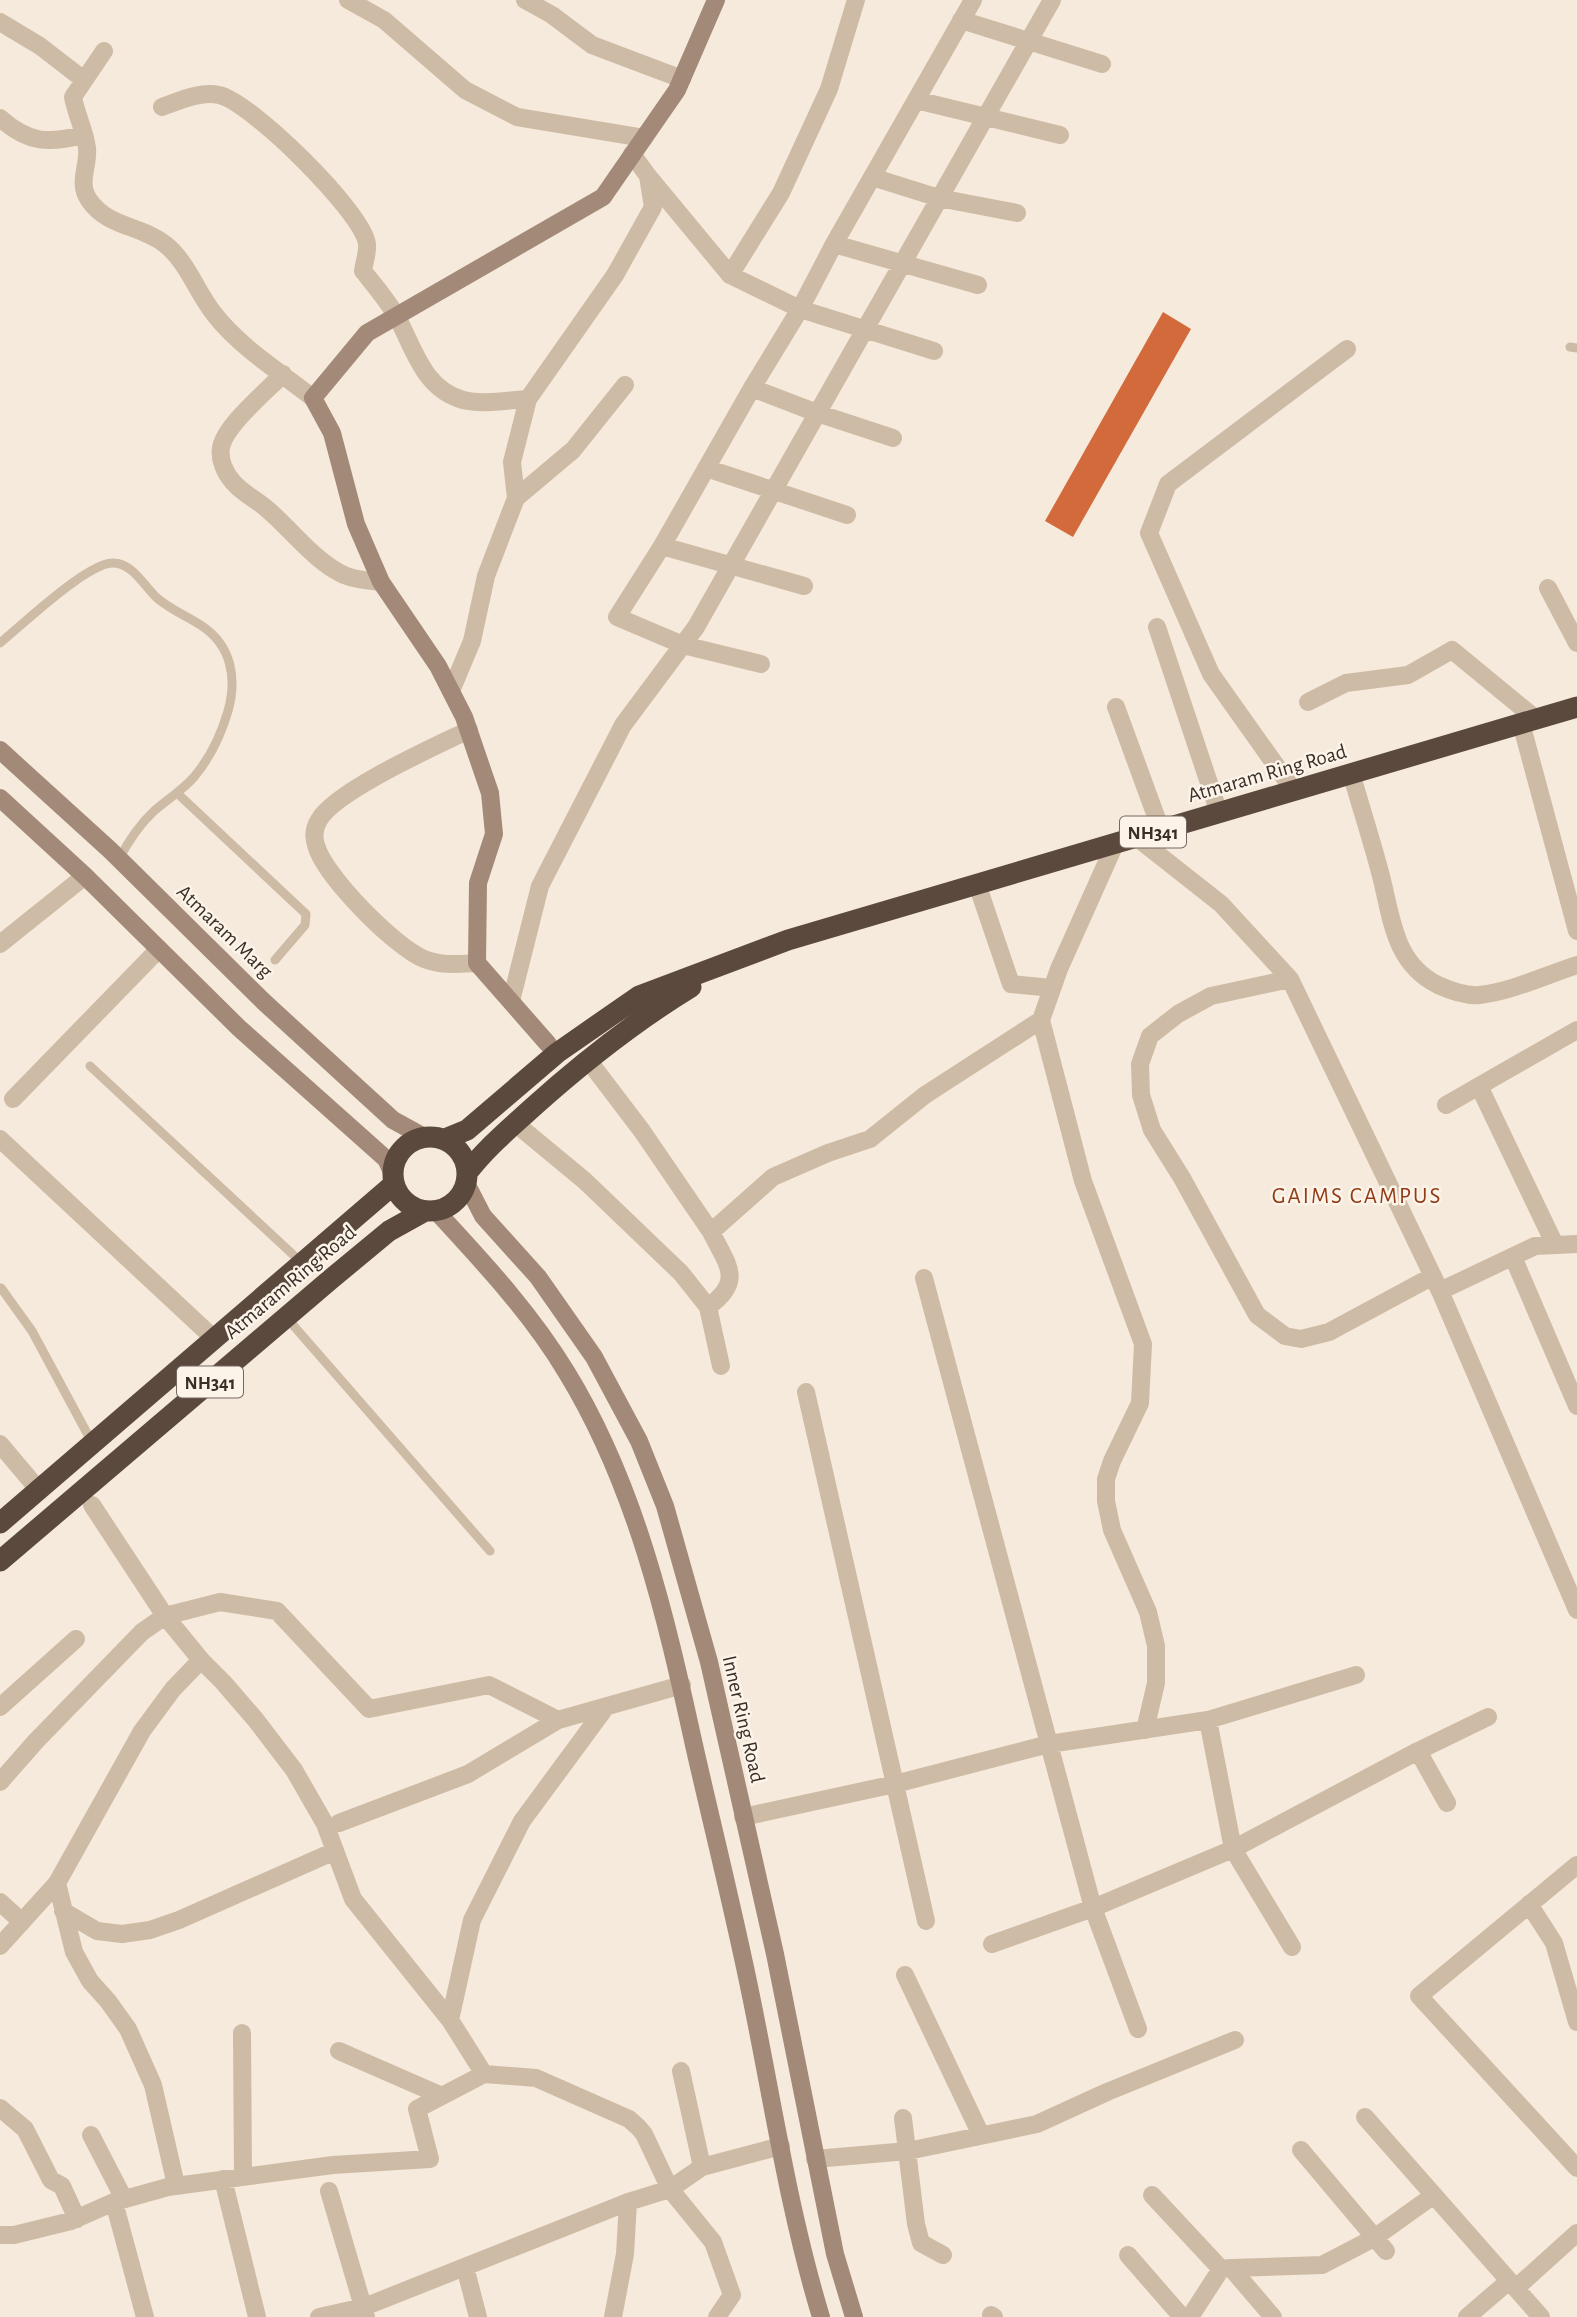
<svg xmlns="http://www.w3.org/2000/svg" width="1577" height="2317" font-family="'Alegreya Sans',sans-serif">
	<rect width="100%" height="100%" fill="#f5eadb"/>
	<path fill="#d36a3b" d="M1163,312L1191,329L1073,537L1045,521Z"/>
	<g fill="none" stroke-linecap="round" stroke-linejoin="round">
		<path stroke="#cebba6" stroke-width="9" d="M1570,347L1577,348
			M0,643C22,625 86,564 112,563C132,562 144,586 157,598C171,610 187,616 202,626C232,646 237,679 228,711C221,735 210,758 194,777C182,791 166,800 153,812C138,826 128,842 119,859
			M177,793L306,914L305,925L275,960
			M90,1066L302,1263
			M1,1288L32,1331L88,1435
			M286,1317L490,1551"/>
		<path stroke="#cebba6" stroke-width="18" d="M348,0L384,20L465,90L517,117L644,138
			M525,0L552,15L592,45L682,79
			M961,20L1102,64
			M0,22L40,46L84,80
			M104,51L73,97C76,114 85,131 87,148C89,166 77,183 89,200C108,228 142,225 166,245C188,263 197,293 215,315C241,348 280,372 313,398
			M916,100L1060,135
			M162,107C179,101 200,91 219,95C250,101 363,212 367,244C368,252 364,263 363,271C375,286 389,302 398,319C415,351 424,389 463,400C483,405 508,400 528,399
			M0,118C28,143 48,144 83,135
			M648,176L730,275L800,309L934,351
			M872,177L939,198L1017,213
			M834,244L978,285
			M730,275L781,193L829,89L856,0
			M283,374C267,391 224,426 221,448C219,460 225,473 233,482C242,493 257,500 267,509C292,530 314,561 344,575C356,580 369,581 381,582
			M752,388L817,413L893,438
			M706,468L847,515
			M516,498L573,450L625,385
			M662,546L804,586
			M1548,588L1577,643
			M1157,627L1219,813
			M761,664L683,645L617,617L662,546L752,388L800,309L834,244L973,0
			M451,691L472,641L486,576L516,498L512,462L528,399L615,275L653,207L648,176L632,154
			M1308,702L1346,683L1408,675L1452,650L1536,719
			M1116,707L1161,830
			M1521,723L1577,931
			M469,730C436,746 335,791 319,820C314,828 313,836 316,845C324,876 395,947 424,959C442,966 458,964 477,963
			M1354,783C1363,814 1373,845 1381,876C1392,919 1394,963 1438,985C1451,991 1466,996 1480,995C1513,991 1546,975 1577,965
			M1294,791L1211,674L1149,533L1168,484L1347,349
			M1136,837L1221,904L1290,979L1440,1291L1577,1610
			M1115,844L1059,969L1041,1020L1083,1181L1143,1344L1140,1403L1112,1461L1106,1479V1501L1112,1530L1148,1612L1156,1646V1683L1145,1730
			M977,884L1011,984L1052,988
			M0,944L85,876
			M1290,979L1211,996L1178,1014L1150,1036L1140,1064L1141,1095L1152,1130L1182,1178L1257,1315L1285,1336L1301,1339L1329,1332L1433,1276
			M511,1001L540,886L623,725L696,627L1052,0
			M588,1060L642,1131L711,1232
			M1479,1086L1555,1245
			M13,1099L159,949
			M1446,1105L1577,1030
			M515,1123L585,1181L681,1273L708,1307L721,1366
			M0,1139L208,1333
			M1513,1257L1577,1406
			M924,1278L1093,1908L1138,2029
			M1440,1291L1535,1246L1577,1244
			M708,1307C744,1281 728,1266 711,1232L773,1177L828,1153L870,1139L925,1095L1041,1020
			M806,1392L926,1921
			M0,1444L32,1482
			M92,1505L165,1616L201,1660L223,1682L255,1719L294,1770L325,1824L353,1899L450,2020L484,2074L536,2078L629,2119L638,2127L644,2134L670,2189L713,2242L732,2295L717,2317
			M0,1707L76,1639
			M1208,1720L1233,1849L1292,1947
			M1418,1751L1447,1803
			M0,1782L36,1741L142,1632L165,1616L220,1602L277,1611L369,1709L489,1685L558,1720L682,1685
			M743,1817L895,1784L1049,1744L1208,1720L1356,1675
			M339,1823L468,1774L558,1720
			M1577,1865L1419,1996L1577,2168
			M57,1883L74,1952L90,1981L108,2001L128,2029L153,2085L176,2185
			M0,1902L22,1922
			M1529,1904L1554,1943L1577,2022
			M63,1911L97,1931L122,1934L150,1930L179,1920L335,1851
			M992,1944L1093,1908L1233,1849L1418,1751L1488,1717
			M0,1946L57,1883L142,1731L173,1689L201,1660
			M905,1975L981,2135
			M450,2020L472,1920L522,1821L606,1707
			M242,2033L243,2177
			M339,2051L442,2096
			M681,2071L702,2167
			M0,2108L25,2129L51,2180L62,2186L77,2219
			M1365,2117L1541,2317
			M903,2118L916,2224L921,2243L943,2255
			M91,2135L124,2199
			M1301,2150L1386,2251
			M815,2159L908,2151L1037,2124L1107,2092L1235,2040
			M223,2179L257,2317
			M329,2191L366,2317
			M1152,2195L1221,2269L1231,2268L1273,2317
			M114,2202L145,2317
			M0,2235H14L71,2221L114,2202L168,2187L333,2165L430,2159L417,2109L484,2074
			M1128,2255L1182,2317
			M465,2267L478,2317
			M1231,2268L1322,2265L1374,2238L1434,2195
			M1516,2288L1577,2233
			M991,2315L994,2317
			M319,2317L364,2307L628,2202L670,2189L702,2167L781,2146
			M613,2317L625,2254L628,2202
			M1190,2317L1221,2269
			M1467,2317L1509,2281"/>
		<path stroke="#a38977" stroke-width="18" d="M0,750L110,850L264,1002L393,1120L424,1137
			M0,798L85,876L239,1028L386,1159L393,1174
			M548,1044L477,963L478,883L494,834L490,793L464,717L438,666L381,582L356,524L332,433L313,398L367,333L603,197L677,90L716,0
			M466,1183L483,1216L538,1277L594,1357L639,1441L665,1506L709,1662L775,1954L835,2254L854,2317
			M436,1211C483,1262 531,1313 567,1373C636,1486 666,1617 694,1745C713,1829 734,1912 751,1996C773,2103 789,2212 821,2317"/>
		<path stroke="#5c493e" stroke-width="21" d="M393 1174a37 37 0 1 1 74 0a37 37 0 1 1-74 0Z
			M445,1139L467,1130L557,1053L639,996L788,940L1577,707
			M467,1173C486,1148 509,1129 532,1108C582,1063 634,1022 691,987
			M0,1523L394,1184
			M0,1561L331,1279L389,1231L425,1211"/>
	</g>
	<g text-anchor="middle" stroke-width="5" stroke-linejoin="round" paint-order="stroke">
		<g fill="#fcf4e9" stroke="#746962" stroke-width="2">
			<rect x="1120" y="816.5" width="66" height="31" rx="5"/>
			<rect x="177" y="1366.5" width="66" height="31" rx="5"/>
		</g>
		<g font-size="19" font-weight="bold" fill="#3a2e28">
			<text x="1153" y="839">NH341</text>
			<text x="210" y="1389">NH341</text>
		</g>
		<g font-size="21" fill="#3a2e28" stroke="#fcf4e9">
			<text transform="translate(1267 773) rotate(-16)" y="7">Atmaram Ring Road</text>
			<text transform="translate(225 931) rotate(44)" y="7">Atmaram Marg</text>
			<text transform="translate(290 1282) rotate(-40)" y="7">Atmaram Ring Road</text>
			<text transform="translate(744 1719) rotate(77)" y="7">Inner Ring Road</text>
		</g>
		<g font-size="23" letter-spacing="2" fill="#923c17" stroke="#fcf4e9">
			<text x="1357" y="1203">GAIMS CAMPUS</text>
		</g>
	</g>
</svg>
